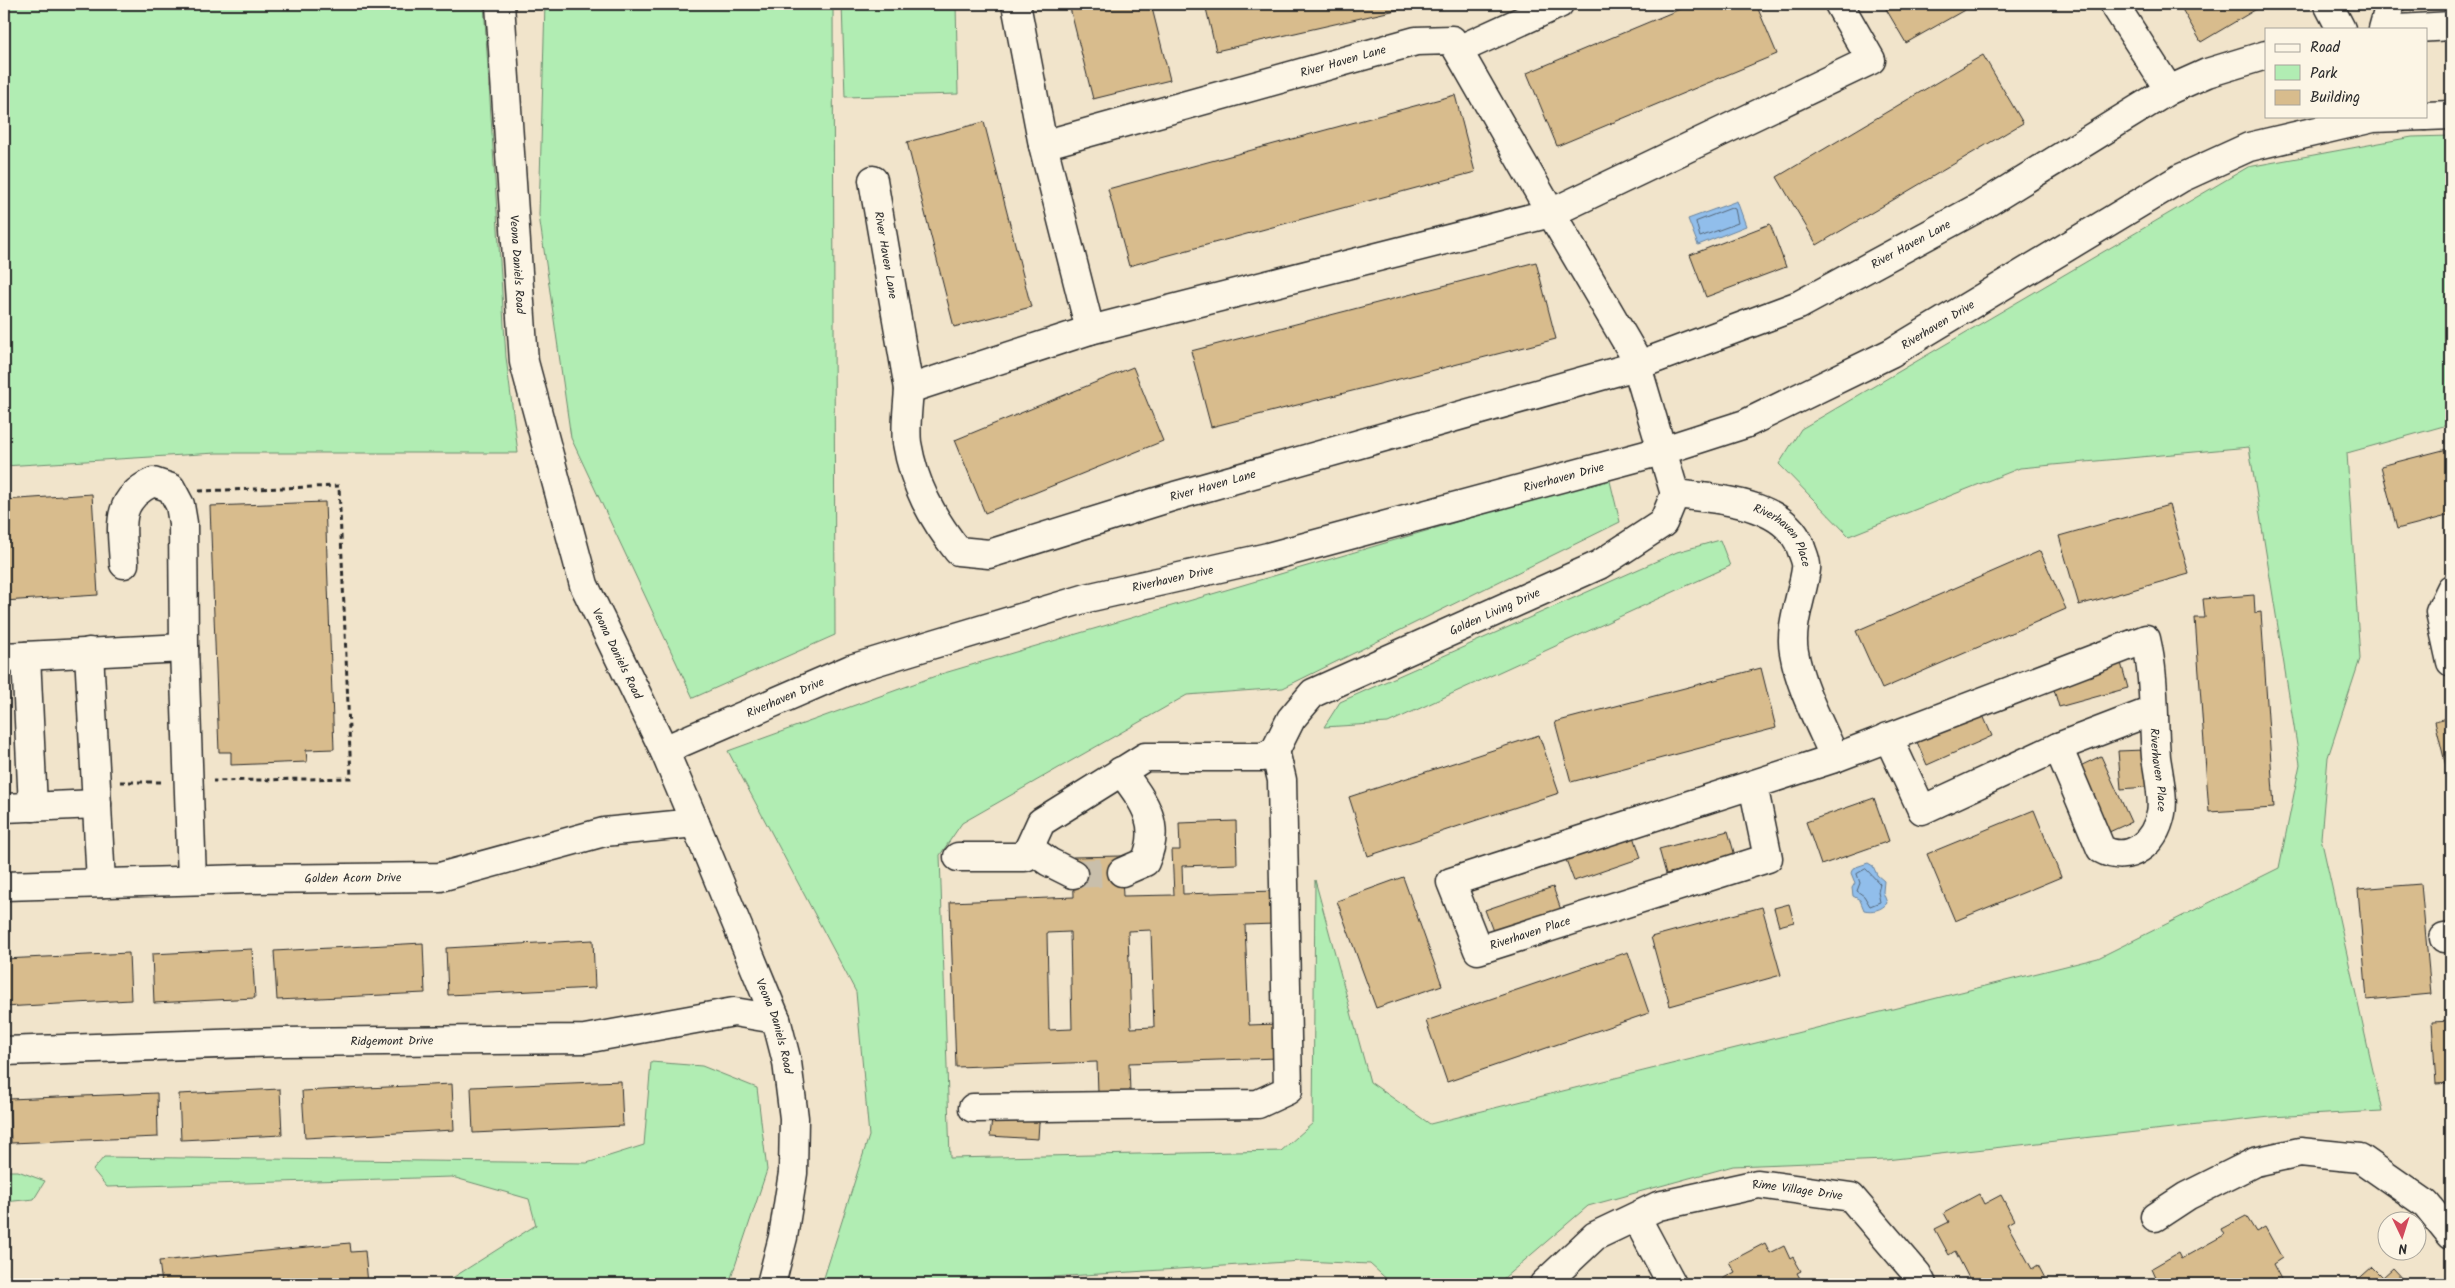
<svg xmlns="http://www.w3.org/2000/svg" width="2455" height="1288" font-family="Kalam,sans-serif">
	<rect width="100%" height="100%" fill="#f1e4cb"/>
	<filter id="ink" filterUnits="userSpaceOnUse"><feTurbulence type="fractalNoise" baseFrequency=".02" numOctaves="2"/><feDisplacementMap in="SourceGraphic" scale="10" xChannelSelector="R" yChannelSelector="G"/><feConvolveMatrix kernelMatrix="1 2 1 2 8 2 1 2 1" color-interpolation-filters="sRGB"/></filter>
	<g filter="url(#ink)">
		<path fill="#b1edb3" stroke="#6e8c6f" d="M4,4H484L506,357L518,453H216L4,466Z
			M545,4H833L835,635L693,698L571,438L539,215Z
			M842,4H956L958,94L845,97Z
			M2451,136V424L2347,453L2360,659L2328,757L2321,838L2382,1111L2270,1117L1886,1160L1733,1166L1588,1206L1497,1284H1392L1370,1264L1302,1261L944,1284H822L869,1136L856,992L728,751L941,674L1609,477L1620,522L1283,688L1187,695L962,823L940,855L950,1158L1281,1151L1313,1123L1315,880L1370,1082L1430,1124L2098,958L2279,868L2300,764L2249,447L2020,468L1849,536L1779,464L1801,429L2248,167L2412,137Z
			M1720,540L1730,566L1388,723L1324,727L1340,702L1677,552Z
			M651,1062L702,1066L757,1088L767,1170L729,1284H443L536,1225L529,1199L452,1177L107,1187L93,1170L104,1157L587,1163L644,1145Z
			M4,1171H18L45,1181L34,1199L4,1202Z"/>
		<path fill="#91beeb" stroke="#68839e" d="M1737,201L1746,226L1698,245L1688,219Z
			M1868,863L1873,866L1877,875L1884,881L1883,892L1887,903C1882,910 1872,912 1864,910L1860,900L1853,896L1852,888L1855,883L1851,873L1853,868Z"/>
		<g fill="none" stroke-linecap="round" stroke-linejoin="round">
			<path stroke="#546678" stroke-width="1" d="M1732,208L1735,209L1738,223L1700,237L1696,222Z
				M1866,869L1880,884L1878,892L1880,902L1870,906L1864,896L1857,891L1860,883L1857,874Z"/>
		</g>
		<path fill="#d8bc8d" stroke="#2b2b2b" fill-rule="evenodd" d="M1069,4H1151L1170,80L1093,99Z
			M1205,4H1404L1405,8L1216,51Z
			M1692,4H1756L1777,54L1557,146L1527,73Z
			M1883,4H1975L1906,43Z
			M2179,4H2265L2201,42Z
			M1983,55L2023,123L1817,245L1777,177Z
			M1455,95L1475,172L1129,266L1108,189Z
			M984,122L1031,307L954,327L907,142Z
			M1770,224L1786,267L1706,297L1690,255Z
			M1536,262L1556,339L1211,427L1191,351Z
			M1133,367L1163,441L985,513L955,440Z
			M2451,448V515L2397,529L2381,466Z
			M92,494L98,595L4,601V500Z
			M325,502L334,749L306,750L307,762L231,765V752H219L210,506Z
			M2169,505L2189,574L2079,605L2059,536Z
			M2040,551L2066,609L1882,689L1856,631Z
			M2254,595L2255,613L2261,612L2274,808L2209,812L2195,618H2205L2203,599Z
			M2121,663L2128,688L2059,707L2052,683Z
			M1761,668L1776,728L1571,782L1555,722Z
			M1982,713L1992,736L1927,765L1917,742Z
			M2451,717V783H2450L2435,721Z
			M1539,735L1559,793L1368,856L1349,797Z
			M2144,750L2146,787L2121,789L2118,751Z
			M2101,756L2131,822L2107,833L2078,767Z
			M1874,798L1889,841L1821,865L1806,822Z
			M2034,810L2061,877L1955,921L1927,854Z
			M1236,821L1237,864L1182,866L1183,894L1274,891L1275,924L1245,925L1249,1025L1277,1024L1278,1058L1129,1063L1130,1092L1098,1093L1097,1062L956,1067L950,902L1074,897L1073,857L1121,856L1123,896L1174,895L1172,850H1180L1179,823ZM1151,930L1154,1027L1131,1028L1128,931ZM1070,932L1072,1029L1049,1030L1047,933Z
			M1728,831L1735,856L1666,874L1659,849Z
			M1633,833L1641,858L1574,881L1565,857Z
			M1403,877L1442,985L1376,1008L1337,901Z
			M2421,884L2431,994L2367,1000L2358,889Z
			M1553,887L1561,910L1494,934L1485,910Z
			M1789,904L1794,922L1779,926L1774,908Z
			M1762,907L1781,975L1670,1006L1651,937Z
			M593,940L595,988L448,995L446,948Z
			M423,943L425,993L277,1000L274,951Z
			M252,949L255,998L154,1003L152,954Z
			M1628,952L1649,1013L1447,1082L1426,1021Z
			M129,953L131,1000L4,1007V959Z
			M2451,1021V1083L2436,1084L2432,1022Z
			M621,1081L623,1126L473,1133L471,1087Z
			M452,1084L454,1130L305,1138L302,1091Z
			M280,1089L282,1135L181,1140L179,1094Z
			M157,1093L158,1137L11,1143L9,1099Z
			M992,1119L1039,1122L1038,1139L990,1136Z
			M1979,1194L1984,1204L2001,1195L2014,1220L2007,1224L2032,1269L2038,1265L2048,1284H1972L1955,1251L1949,1255L1935,1229L1949,1222L1944,1213Z
			M2246,1216L2256,1232L2265,1227L2282,1258L2273,1264L2282,1281L2275,1284H2159L2152,1268L2178,1253L2181,1259L2224,1235L2221,1229Z
			M350,1243L351,1252L365,1251L368,1284H162L159,1261Z
			M1765,1243L1770,1253L1784,1246L1790,1259L1793,1257L1801,1271L1797,1273L1803,1284H1725L1722,1279L1735,1272L1729,1262Z
			M2372,1267L2382,1277L2392,1268L2407,1284H2353Z"/>
		<g fill="none" stroke-linecap="round" stroke-linejoin="round">
			<path stroke="#c9bfab" stroke-width="28" stroke-dasharray="28 14" stroke-linecap="butt" d="M1073,874L1122,872"/>
			<defs>
				<g id="minor">
					<path id="s1" d="M500,4L524,362L584,585L664,750L695,823L776,1019L787,1062L794,1118L793,1173L783,1237L771,1284"/>
					<path d="M1016,4L1043,145L1090,330"/>
					<path d="M2114,4L2169,90"/>
					<path d="M2328,4L2341,29"/>
					<path d="M2383,29L2390,4"/>
					<path d="M2399,29L2451,26"/>
					<path d="M1458,50L1559,4"/>
					<path d="M2426,116L2451,115"/>
					<path id="s2" d="M873,180L909,389L1090,330L1551,213L1452,40L1416,41L1043,145"/>
					<path id="s3" d="M909,389C908,406 905,426 907,443C914,485 932,518 958,551L989,554L1175,496L1636,366L1799,305L1983,205L2169,90L2207,73L2266,55"/>
					<path id="s4" d="M1675,494C1716,499 1789,502 1802,551C1804,556 1807,563 1806,569C1803,593 1789,627 1794,652C1800,688 1820,724 1835,758"/>
					<path d="M124,564C122,527 114,500 153,482L171,488L180,505L183,523L184,648L192,880"/>
					<path d="M2451,589L2440,612L2451,662"/>
					<path d="M89,652L101,883"/>
					<path d="M26,656L33,807"/>
					<path d="M4,657L184,648"/>
					<path d="M1888,737L1922,810L2058,747L2152,711"/>
					<path id="s5" d="M664,750L851,669L910,651L1087,598L1268,557L1661,451L1745,424L1891,353L2181,178L2249,147L2373,118L2424,116"/>
					<path id="s6" d="M1275,751L1291,719L1313,693L1599,565L1663,523L1675,494L1633,353L1551,213L1871,60L1839,4"/>
					<path d="M1121,771C1144,802 1162,824 1145,862L1122,872"/>
					<path id="s7" d="M1753,785L1768,858L1478,950L1451,882L1835,758L2146,639C2155,677 2153,718 2156,757C2158,772 2164,799 2161,813C2155,843 2130,865 2101,849L2058,747"/>
					<path d="M4,808L97,804"/>
					<path d="M1029,848L1049,862L1073,874"/>
					<path d="M958,857H1025L1041,822L1145,757H1263L1275,751"/>
					<path id="s8" d="M4,886L246,879L440,877L604,832L695,823"/>
					<path d="M2444,938L2451,937"/>
					<path id="s9" d="M4,1051L281,1042L585,1039L734,1012L776,1019"/>
					<path d="M973,1108L1258,1104L1288,1090L1282,780L1275,751"/>
					<path d="M1636,1217L1672,1284"/>
					<path d="M2155,1217L2187,1196L2255,1162L2300,1152L2360,1158L2426,1204L2451,1235"/>
					<path id="s10" d="M1544,1284L1595,1236L1658,1206L1758,1184L1851,1197L1917,1274L1922,1284"/>
				</g>
			</defs>
			<use href="#minor" stroke="#2b2b2b" stroke-width="31"/>
			<path stroke="#2b2b2b" stroke-width="3" stroke-dasharray="5 4" stroke-linecap="butt" d="M199,491L339,486L351,778L213,781
				M120,782H164"/>
			<use href="#minor" stroke="#fcf5e5" stroke-width="28"/>
		</g>
	</g>
	<g text-anchor="middle" stroke-width="4" stroke-linejoin="round" paint-order="stroke">
		<g font-size="12" fill="#2b2b2b" stroke="#fcf5e5">
			<text transform="translate(1343 61) rotate(-16)" y="4">River Haven Lane</text>
			<text dy="4" stroke="none"><textPath href="#s3" startOffset="1181">River Haven Lane</textPath></text>
			<text dy="4" stroke="none"><textPath href="#s2" startOffset="76">River Haven Lane</textPath></text>
			<text dy="4" stroke="none"><textPath href="#s1" startOffset="261">Veona Daniels Road</textPath></text>
			<text dy="4" stroke="none"><textPath href="#s5" startOffset="1348">Riverhaven Drive</textPath></text>
			<text dy="4" stroke="none"><textPath href="#s5" startOffset="942">Riverhaven Drive</textPath></text>
			<text dy="4" stroke="none"><textPath href="#s3" startOffset="440">River Haven Lane</textPath></text>
			<text dy="4" stroke="none"><textPath href="#s4" startOffset="122">Riverhaven Place</textPath></text>
			<text dy="4" stroke="none"><textPath href="#s5" startOffset="538">Riverhaven Drive</textPath></text>
			<text dy="4" stroke="none"><textPath href="#s6" startOffset="269">Golden Living Drive</textPath></text>
			<text dy="4" stroke="none"><textPath href="#s1" startOffset="666">Veona Daniels Road</textPath></text>
			<text dy="4" stroke="none"><textPath href="#s5" startOffset="132">Riverhaven Drive</textPath></text>
			<text dy="4" stroke="none"><textPath href="#s7" startOffset="1320">Riverhaven Place</textPath></text>
			<text dy="4" stroke="none"><textPath href="#s8" startOffset="349">Golden Acorn Drive</textPath></text>
			<text transform="translate(1530 933) rotate(-18)" y="4">Riverhaven Place</text>
			<text dy="4" stroke="none"><textPath href="#s1" startOffset="1071">Veona Daniels Road</textPath></text>
			<text dy="4" stroke="none"><textPath href="#s9" startOffset="388">Ridgemont Drive</textPath></text>
			<text dy="4" stroke="none"><textPath href="#s10" startOffset="282">Rime Village Drive</textPath></text>
		</g>
	</g>
	<rect width="2455" height="1288" fill="none" stroke="#fcf5e5" stroke-width="20"/>
	<rect x="10" y="10" width="2435" height="1268" fill="none" stroke="#2b2b2b" stroke-width="2" filter="url(#ink)"/>
	<rect x="2265" y="28" width="162" height="90" fill="#fcf5e5" stroke="#a8a49b"/>
	<rect x="2275" y="44" width="25" height="8" fill="#fcf5e5" stroke="#a8a49b"/>
	<text x="2310" y="52" font-size="15" fill="#2b2b2b">Road</text>
	<rect x="2275" y="65" width="25" height="15" fill="#b1edb3" stroke="#a8a49b"/>
	<text x="2310" y="78" font-size="15" fill="#2b2b2b">Park</text>
	<rect x="2275" y="90" width="25" height="15" fill="#d8bc8d" stroke="#a8a49b"/>
	<text x="2310" y="102" font-size="15" fill="#2b2b2b">Building</text>
	<g transform="translate(2402 1236) rotate(176)"><circle r="24" fill="#fcf5e5" stroke="#a8a49b"/>
	<path d="M0-4L9 19L0 12L-9 19Z" fill="#d1495b"/>
	<text y="-8" font-size="14" font-weight="bold" text-anchor="middle" fill="#2b2b2b">N</text>
	</g>
</svg>
